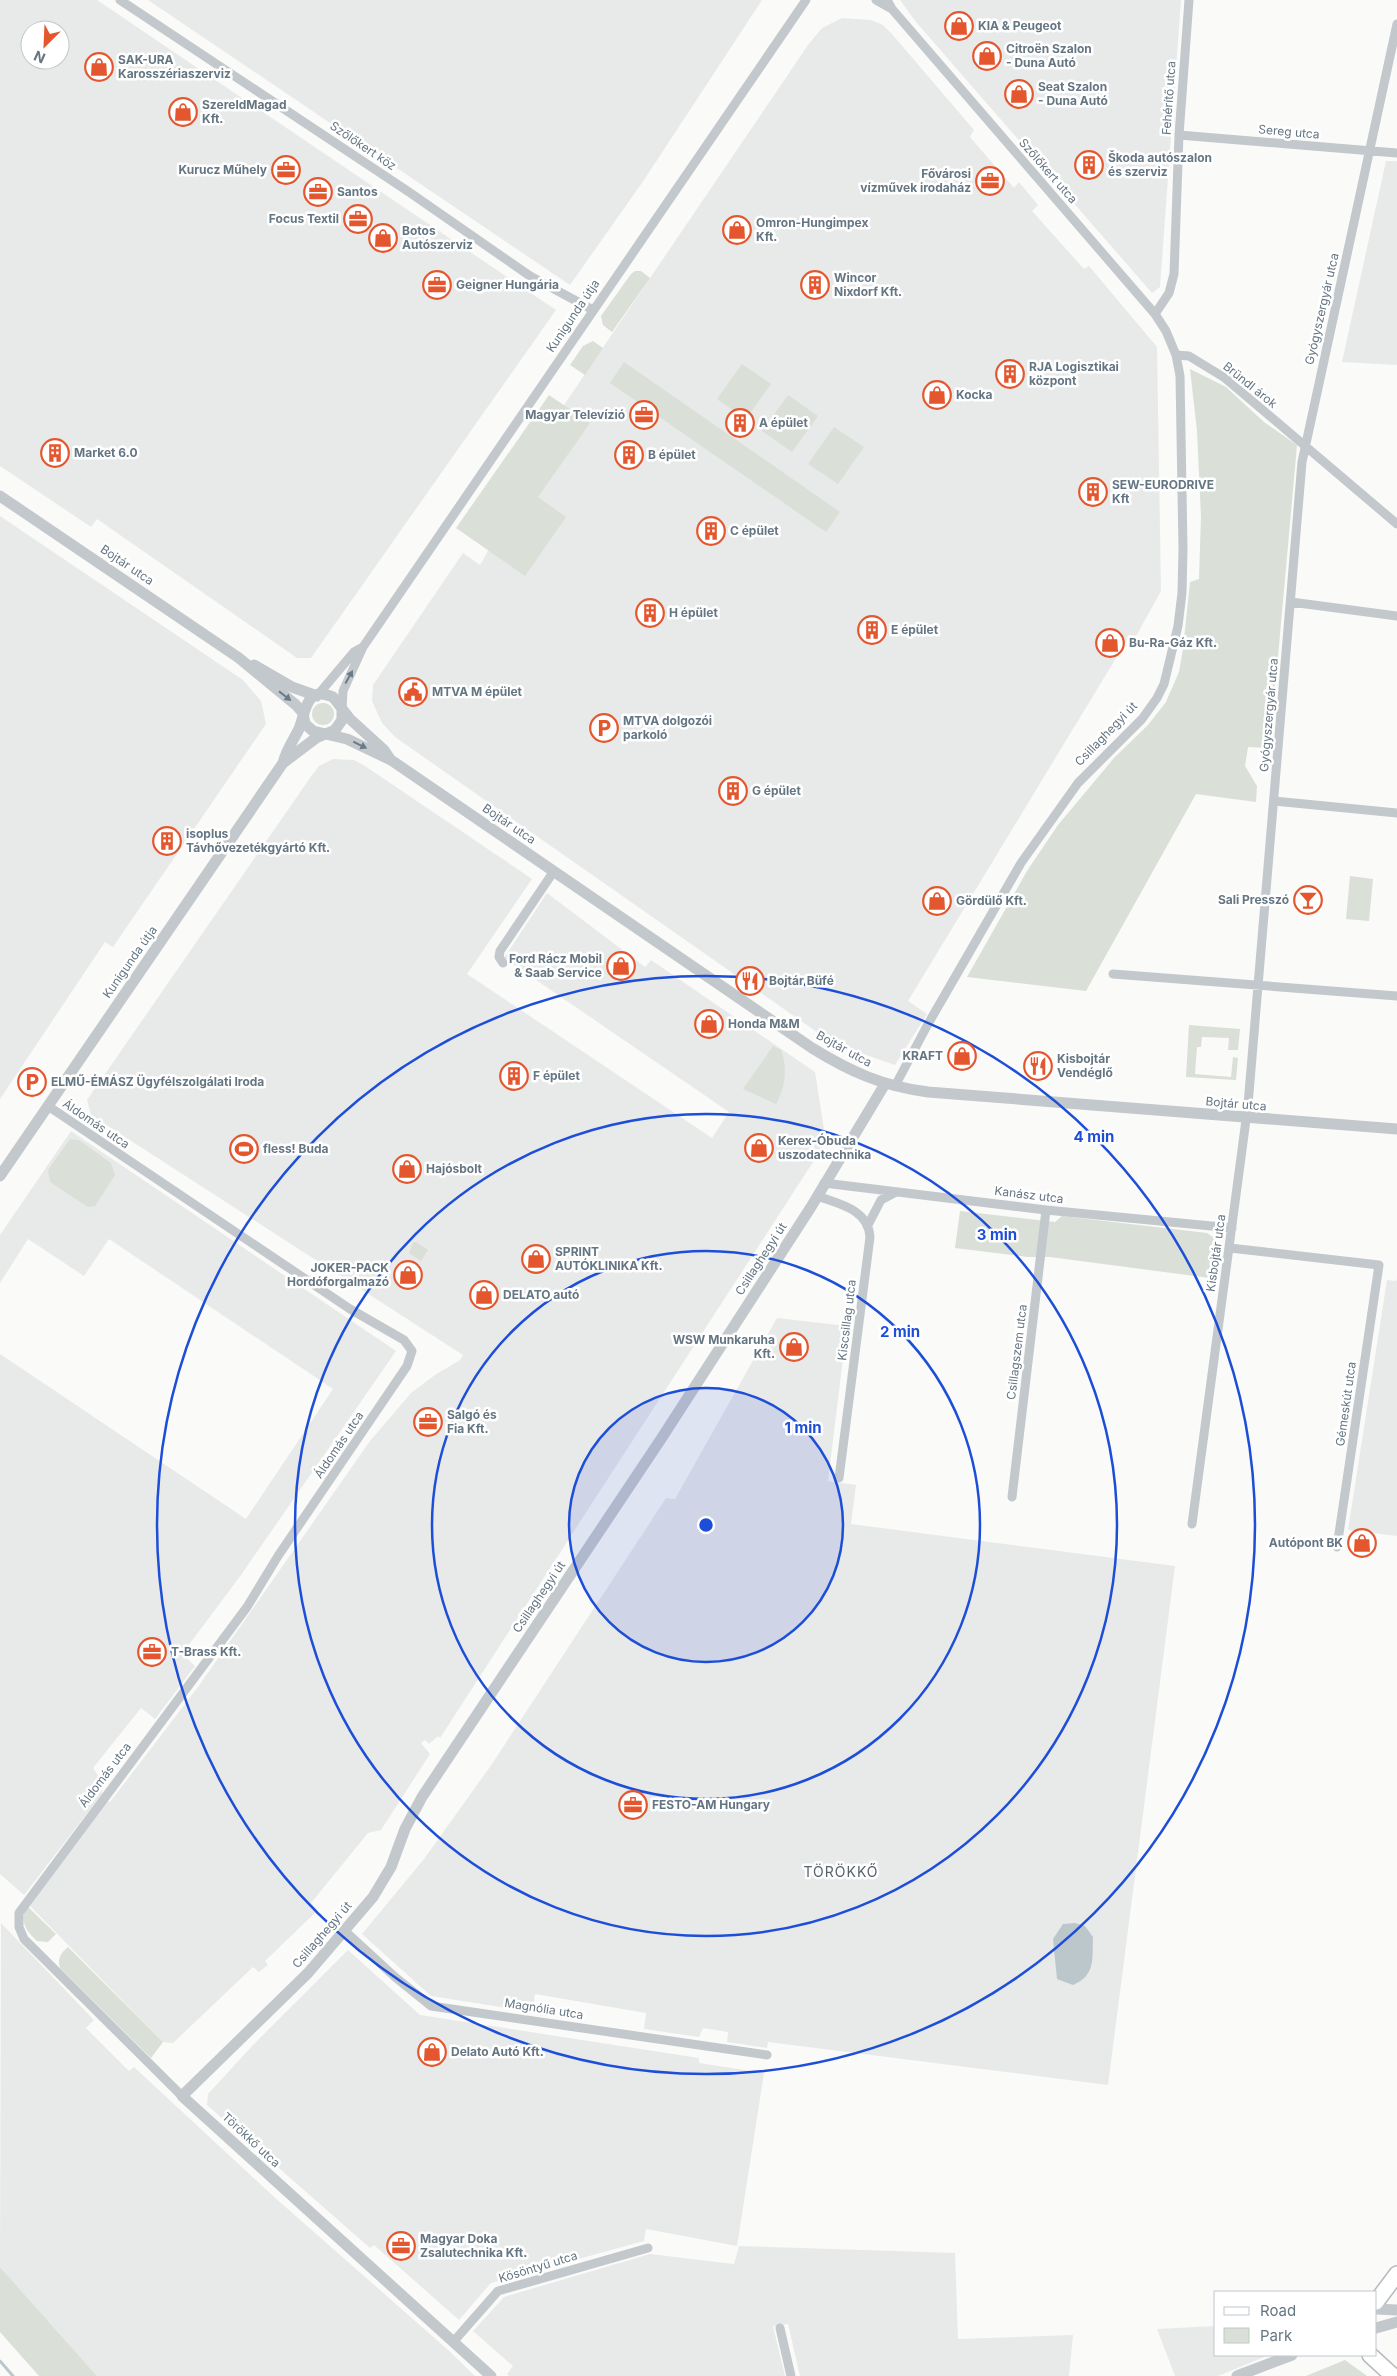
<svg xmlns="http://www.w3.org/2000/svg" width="1397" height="2376" font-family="Inter,sans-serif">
	<rect width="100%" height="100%" fill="#fafaf8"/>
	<path fill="#e8e9e9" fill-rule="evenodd" d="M0,0H97L556,310L311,658H297L97,519L91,527L0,466ZM30,30H60V60H30Z
		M148,0H762L644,180L570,285Z
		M900,0H1181L1160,287L1152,293L916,22Z
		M842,18L871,20L883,25L892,34L974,130L970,137L1014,188L1019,182L1038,205L1032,211L1084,269L1089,266L1157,347L1161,591L1135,638L1130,635L908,1001L927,1014L895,1065L835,1044L814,1030L395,737L382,723L372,701L373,685L463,553L480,565L482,562L562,408L808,45L822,28Z
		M1386,161H1397V365L1342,362Z
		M0,516L243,680L261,701L266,724L113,947L105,942L0,1099Z
		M333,759L354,760L365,766L532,879L467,974L712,1138L729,1112L504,958L547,893L645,967L651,960L815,1072L826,1142L440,1738L438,1736L429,1744L425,1740L421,1743L430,1754L381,1830L368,1833L311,1903L318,1910L265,1961L268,1965L259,1972L253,1967L173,2043L163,2042L31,1907L30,1901L107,1802H110L198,1687L370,1441L411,1393L435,1375L460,1360L463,1355L91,1115L87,1100L312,775L319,766Z
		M71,1131L396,1351L241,1575L182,1654L195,1666L155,1719L141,1708L93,1768L103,1783L102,1794L24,1895L0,1874V1354L246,1519L333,1389L109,1239L84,1276L28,1239L0,1283V1235Z
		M1397,1279V1536L1348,1530L1387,1280L1396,1281Z
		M777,1318L847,1326L828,1481L856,1485L851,1524L1175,1566L1108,2085L768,2042L767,2048L727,2042L728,2032L703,2028L699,2037L644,2029L646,2013L535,1994L532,2012L431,1996L362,1934L424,1859L492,1764L666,1498L675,1499Z
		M1,1923L94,2020L86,2028L129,2071L134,2067L273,2196L447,2349L475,2376H97L0,2267Z
		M348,1950L420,2015L699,2058V2063L764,2073L737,2246L646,2229L644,2241L491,2283L459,2320L374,2245L370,2248L207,2105L208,2094L253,2045Z
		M739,2246L955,2253L958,2339L1073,2335L1069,2376H800L788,2324L773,2326L785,2376H509L507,2374L513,2366L473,2331L504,2297L650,2254L734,2264Z
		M1216,2326V2355H1269L1218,2376H1175L1157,2329Z"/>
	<path fill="#dadfd7" d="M635,271H641L650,278L612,332L603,325L601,316L631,274Z
		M593,341L603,348L585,375L570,365L583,346Z
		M624,362L840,512L826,532L610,383Z
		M742,364L771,384L746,419L717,399Z
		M1190,369L1226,387L1264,422L1297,445L1277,668L1267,748L1248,747L1245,766L1257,786L1256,802L1196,794L1086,991L967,977L1027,871L1058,825L1114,758L1148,725L1166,702L1179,672L1183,649L1190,582L1199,579L1201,517L1197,431Z
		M549,395L590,423L538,497L566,517L525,576L456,528Z
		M788,395L818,416L792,452L762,431Z
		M834,427L864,447L838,484L808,464Z
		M312 714a11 11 0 1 1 22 0a11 11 0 1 1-22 0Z
		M1350,876L1373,879L1369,921L1346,919Z
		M1189,1025L1240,1029L1238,1050H1228L1229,1038L1202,1037L1201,1047H1197L1195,1074L1231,1077L1233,1057L1238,1058L1236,1080L1186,1077Z
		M773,1046L781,1050C788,1068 785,1088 776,1104L743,1089Z
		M70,1139L79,1140L111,1163L115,1175L95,1206L88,1207L50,1182L48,1170Z
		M960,1211L1055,1222L1062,1216L1207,1233L1216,1239L1218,1244L1210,1278L1050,1257H1028L955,1248Z
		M413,1242H416L428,1250L421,1261L409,1253Z
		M27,1906L56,1934L48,1942L37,1941C26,1931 19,1921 27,1906Z
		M68,1947L163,2042L151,2058L60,1968C57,1958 61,1953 68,1947Z
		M0,2267L97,2376H39L0,2332Z
		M1345,2360L1367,2376H1306Z"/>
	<path fill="#bbc7cb" d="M1075,1923L1085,1926L1093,1937C1092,1959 1096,1975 1073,1985L1057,1979L1053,1939L1063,1924Z"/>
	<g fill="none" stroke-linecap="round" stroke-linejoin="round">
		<path stroke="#bbc7cb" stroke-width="3" d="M0,2361L13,2376"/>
		<defs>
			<path id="primary" d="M1376,2302L1397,2274
				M1370,2355L1393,2376"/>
		</defs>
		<use href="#primary" stroke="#b5babe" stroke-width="18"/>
		<path stroke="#c3c8cc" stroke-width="9" d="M120,0L409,192L530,276L593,310
			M876,0L892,9
			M887,0L892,9L1155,314L1166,331L1176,355L1180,376L1183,549L1182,593L1178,626L1164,684L1157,698L1142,719L1078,783L1021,863L928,1024L895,1086
			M1179,135L1397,153
			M1155,314L1169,293L1174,274L1179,135L1189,0
			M1176,355L1189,356L1225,378L1397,524
			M1291,602L1397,616
			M317,696L354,652L363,647
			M342,710L343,691L363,647L806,0
			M1274,801L1397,813
			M503,963L499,957L500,951L554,871
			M1113,974L1397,996
			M48,1106L350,1309L404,1340L412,1351L407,1366L278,1556L247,1607L19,1913V1927L24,1939L182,2096
			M824,1183L1046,1210L1232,1228
			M817,1196C839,1204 868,1209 870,1237L839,1478
			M868,1225L881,1200L894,1193
			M1230,1248L1379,1265L1337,1547
			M1012,1497L1046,1210
			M1192,1524L1248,1105L1302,462L1397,24
			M345,1931L395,1977L431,2006L767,2055
			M780,2328L791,2376
			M454,2341L498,2291L648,2248"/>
		<path stroke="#c3c8cc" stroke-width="11" d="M0,496L239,658L296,705L303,713
			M254,665L292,687L317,696
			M303,713L305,724L313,731L347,739L391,760L812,1048C851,1072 882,1086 928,1092L1397,1129
			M283,763L316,738L335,730L342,720V710
			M0,1176L283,763C286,751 292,742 298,731C306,715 304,684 333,697L350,719L384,750L390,759
			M1376,2309L1397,2310
			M1376,2328L1397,2322
			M491,2376L182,2096L308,1973L373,1897L391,1867L405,1829L422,1797L661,1439L811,1207L885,1084
			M1237,2376L1292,2355"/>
		<use href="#primary" stroke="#fff" stroke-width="15"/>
	</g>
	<defs><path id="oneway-solid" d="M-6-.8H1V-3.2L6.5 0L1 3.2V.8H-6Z" transform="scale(1.25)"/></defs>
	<g fill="#6a7a87">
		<use href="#oneway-solid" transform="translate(349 677) rotate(-61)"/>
		<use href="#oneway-solid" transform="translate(285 696) rotate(38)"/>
		<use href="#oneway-solid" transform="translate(360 745) rotate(26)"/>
	</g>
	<circle cx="706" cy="1525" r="137" fill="#1d4ed8" fill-opacity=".12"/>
	<g fill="none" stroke="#1d4ed8" stroke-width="2.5">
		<circle cx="706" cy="1525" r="137"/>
		<circle cx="706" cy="1525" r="274"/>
		<circle cx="706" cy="1525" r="411"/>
		<circle cx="706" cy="1525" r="549"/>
	</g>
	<defs>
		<symbol id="shop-ring" viewBox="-11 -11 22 22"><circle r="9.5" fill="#fff" stroke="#e4572e" stroke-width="1.5"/><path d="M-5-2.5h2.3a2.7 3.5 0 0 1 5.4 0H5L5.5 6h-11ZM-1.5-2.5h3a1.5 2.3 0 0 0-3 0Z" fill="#e4572e"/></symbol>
		<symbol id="building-ring" viewBox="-11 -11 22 22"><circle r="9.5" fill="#fff" stroke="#e4572e" stroke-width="1.5"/><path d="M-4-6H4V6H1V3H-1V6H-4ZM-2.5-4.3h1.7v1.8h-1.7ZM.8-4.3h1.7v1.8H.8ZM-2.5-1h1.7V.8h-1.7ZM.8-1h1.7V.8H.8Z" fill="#e4572e"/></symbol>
		<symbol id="office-ring" viewBox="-11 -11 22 22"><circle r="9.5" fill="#fff" stroke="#e4572e" stroke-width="1.5"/><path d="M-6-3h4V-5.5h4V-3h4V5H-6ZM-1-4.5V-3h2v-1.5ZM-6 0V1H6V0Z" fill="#e4572e"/></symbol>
		<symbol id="civic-ring" viewBox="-11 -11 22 22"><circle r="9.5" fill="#fff" stroke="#e4572e" stroke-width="1.5"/><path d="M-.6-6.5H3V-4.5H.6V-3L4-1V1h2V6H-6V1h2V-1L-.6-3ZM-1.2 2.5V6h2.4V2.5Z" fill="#e4572e"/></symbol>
		<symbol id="parking-ring" viewBox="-11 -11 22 22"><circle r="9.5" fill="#fff" stroke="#e4572e" stroke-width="1.5"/><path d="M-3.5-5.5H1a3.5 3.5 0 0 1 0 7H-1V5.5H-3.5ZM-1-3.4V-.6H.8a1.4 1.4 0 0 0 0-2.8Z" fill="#e4572e"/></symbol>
		<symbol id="bar-ring" viewBox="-11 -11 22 22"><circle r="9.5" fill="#fff" stroke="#e4572e" stroke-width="1.5"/><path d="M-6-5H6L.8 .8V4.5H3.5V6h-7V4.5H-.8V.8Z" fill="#e4572e"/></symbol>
		<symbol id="restaurant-ring" viewBox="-11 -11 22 22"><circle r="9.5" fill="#fff" stroke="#e4572e" stroke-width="1.5"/><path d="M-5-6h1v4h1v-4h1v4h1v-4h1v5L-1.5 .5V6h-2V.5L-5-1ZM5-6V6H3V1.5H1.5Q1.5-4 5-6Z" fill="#e4572e"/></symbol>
		<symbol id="stadium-ring" viewBox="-11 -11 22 22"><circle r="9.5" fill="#fff" stroke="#e4572e" stroke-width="1.5"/><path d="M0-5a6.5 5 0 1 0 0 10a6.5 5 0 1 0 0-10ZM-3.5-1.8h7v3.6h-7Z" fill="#e4572e"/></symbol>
	</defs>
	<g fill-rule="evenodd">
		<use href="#shop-ring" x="943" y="10" width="32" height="32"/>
		<use href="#shop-ring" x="971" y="40" width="32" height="32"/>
		<use href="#shop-ring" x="83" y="51" width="32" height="32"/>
		<use href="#shop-ring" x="1003" y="78" width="32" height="32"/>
		<use href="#shop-ring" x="167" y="96" width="32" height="32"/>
		<use href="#building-ring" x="1073" y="149" width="32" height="32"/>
		<use href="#office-ring" x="270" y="154" width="32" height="32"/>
		<use href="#office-ring" x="974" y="165" width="32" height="32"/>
		<use href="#office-ring" x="302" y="176" width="32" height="32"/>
		<use href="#office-ring" x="342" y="203" width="32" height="32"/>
		<use href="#shop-ring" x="721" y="214" width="32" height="32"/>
		<use href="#shop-ring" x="367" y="222" width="32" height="32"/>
		<use href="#office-ring" x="421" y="269" width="32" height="32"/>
		<use href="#building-ring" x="799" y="269" width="32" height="32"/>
		<use href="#building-ring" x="994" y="358" width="32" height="32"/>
		<use href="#shop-ring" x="921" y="379" width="32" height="32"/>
		<use href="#office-ring" x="628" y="399" width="32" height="32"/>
		<use href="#building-ring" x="724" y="407" width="32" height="32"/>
		<use href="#building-ring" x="39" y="437" width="32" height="32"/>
		<use href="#building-ring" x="613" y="439" width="32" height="32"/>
		<use href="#building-ring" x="1077" y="476" width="32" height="32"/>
		<use href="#building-ring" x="695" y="515" width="32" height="32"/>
		<use href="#building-ring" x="634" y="597" width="32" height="32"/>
		<use href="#building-ring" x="856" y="614" width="32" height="32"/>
		<use href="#shop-ring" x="1094" y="627" width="32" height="32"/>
		<use href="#civic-ring" x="397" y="676" width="32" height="32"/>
		<use href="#parking-ring" x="588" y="712" width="32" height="32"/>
		<use href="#building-ring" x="717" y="775" width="32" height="32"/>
		<use href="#building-ring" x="151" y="825" width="32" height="32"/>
		<use href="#bar-ring" x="1292" y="884" width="32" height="32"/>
		<use href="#shop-ring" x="921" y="885" width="32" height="32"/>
		<use href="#shop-ring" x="605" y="950" width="32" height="32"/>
		<use href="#restaurant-ring" x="734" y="965" width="32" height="32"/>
		<use href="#shop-ring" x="693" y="1008" width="32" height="32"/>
		<use href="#shop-ring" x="946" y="1040" width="32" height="32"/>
		<use href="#restaurant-ring" x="1022" y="1050" width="32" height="32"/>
		<use href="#building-ring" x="498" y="1060" width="32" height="32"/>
		<use href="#parking-ring" x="16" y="1066" width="32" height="32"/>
		<use href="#shop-ring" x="743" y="1132" width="32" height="32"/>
		<use href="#stadium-ring" x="228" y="1133" width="32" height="32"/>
		<use href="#shop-ring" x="391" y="1153" width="32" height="32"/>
		<use href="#shop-ring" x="520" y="1243" width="32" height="32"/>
		<use href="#shop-ring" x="392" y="1259" width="32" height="32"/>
		<use href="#shop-ring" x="468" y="1279" width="32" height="32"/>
		<use href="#shop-ring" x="778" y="1331" width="32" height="32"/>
		<use href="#office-ring" x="412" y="1406" width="32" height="32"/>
		<use href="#shop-ring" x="1346" y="1527" width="32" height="32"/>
		<use href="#office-ring" x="136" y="1636" width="32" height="32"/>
		<use href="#office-ring" x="617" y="1789" width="32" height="32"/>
		<use href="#shop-ring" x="416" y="2036" width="32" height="32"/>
		<use href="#office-ring" x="385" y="2230" width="32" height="32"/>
	</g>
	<g text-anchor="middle" stroke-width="5" stroke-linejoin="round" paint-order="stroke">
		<g font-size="12" font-weight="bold" fill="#657683" stroke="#fff" text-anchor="start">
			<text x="978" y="30">KIA &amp; Peugeot</text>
			<text x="1006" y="53">Citroën Szalon<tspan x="1006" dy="14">- Duna Autó</tspan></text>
			<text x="118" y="64">SAK-URA<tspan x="118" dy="14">Karosszériaszerviz</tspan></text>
			<text x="1038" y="91">Seat Szalon<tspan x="1038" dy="14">- Duna Autó</tspan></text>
			<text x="202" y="109">SzereldMagad<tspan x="202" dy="14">Kft.</tspan></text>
			<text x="1108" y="162">Škoda autószalon<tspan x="1108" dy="14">és szerviz</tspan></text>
			<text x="267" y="174" text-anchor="end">Kurucz Műhely</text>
			<text x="971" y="178" text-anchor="end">Fővárosi<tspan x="971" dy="14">vízművek irodaház</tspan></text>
			<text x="337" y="196">Santos</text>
			<text x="339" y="223" text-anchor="end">Focus Textil</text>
			<text x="756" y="227">Omron-Hungimpex<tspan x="756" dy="14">Kft.</tspan></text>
			<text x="402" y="235">Botos<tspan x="402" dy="14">Autószerviz</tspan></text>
			<text x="834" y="282">Wincor<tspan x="834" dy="14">Nixdorf Kft.</tspan></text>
			<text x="456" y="289">Geigner Hungária</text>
			<text x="1029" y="371">RJA Logisztikai<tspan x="1029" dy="14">központ</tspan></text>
			<text x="956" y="399">Kocka</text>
			<text x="625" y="419" text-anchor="end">Magyar Televízió</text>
			<text x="759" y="427">A épület</text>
			<text x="74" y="457">Market 6.0</text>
			<text x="648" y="459">B épület</text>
			<text x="1112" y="489">SEW-EURODRIVE<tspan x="1112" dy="14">Kft</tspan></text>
			<text x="730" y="535">C épület</text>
			<text x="669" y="617">H épület</text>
			<text x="891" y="634">E épület</text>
			<text x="1129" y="647">Bu-Ra-Gáz Kft.</text>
			<text x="432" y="696">MTVA M épület</text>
			<text x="623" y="725">MTVA dolgozói<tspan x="623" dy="14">parkoló</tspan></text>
			<text x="752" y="795">G épület</text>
			<text x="186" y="838">isoplus<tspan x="186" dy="14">Távhővezetékgyártó Kft.</tspan></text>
			<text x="1289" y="904" text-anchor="end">Sali Presszó</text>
			<text x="956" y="905">Gördülő Kft.</text>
			<text x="602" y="963" text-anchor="end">Ford Rácz Mobil<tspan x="602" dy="14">&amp; Saab Service</tspan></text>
			<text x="769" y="985">Bojtár Büfé</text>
			<text x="728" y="1028">Honda M&amp;M</text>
			<text x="943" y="1060" text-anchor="end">KRAFT</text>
			<text x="1057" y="1063">Kisbojtár<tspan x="1057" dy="14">Vendéglő</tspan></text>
			<text x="533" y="1080">F épület</text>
			<text x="51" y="1086">ELMŰ-ÉMÁSZ Ügyfélszolgálati Iroda</text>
			<text x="778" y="1145">Kerex-Óbuda<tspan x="778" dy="14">uszodatechnika</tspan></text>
			<text x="263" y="1153">fless! Buda</text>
			<text x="426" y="1173">Hajósbolt</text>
			<text x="555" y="1256">SPRINT<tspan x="555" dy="14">AUTÓKLINIKA Kft.</tspan></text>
			<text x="389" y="1272" text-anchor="end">JOKER-PACK<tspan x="389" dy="14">Hordóforgalmazó</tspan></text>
			<text x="503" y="1299">DELATO autó</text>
			<text x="775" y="1344" text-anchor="end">WSW Munkaruha<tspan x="775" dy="14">Kft.</tspan></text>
			<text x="447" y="1419">Salgó és<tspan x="447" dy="14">Fia Kft.</tspan></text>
			<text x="1343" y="1547" text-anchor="end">Autópont BK</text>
			<text x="171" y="1656">T-Brass Kft.</text>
			<text x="652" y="1809">FESTO-AM Hungary</text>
			<text x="451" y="2056">Delato Autó Kft.</text>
			<text x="420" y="2243">Magyar Doka<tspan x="420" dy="14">Zsalutechnika Kft.</tspan></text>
		</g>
		<g font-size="12" fill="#657683" stroke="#fff">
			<text transform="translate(1169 98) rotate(-86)" y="4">Fehérítő utca</text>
			<text transform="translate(1289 132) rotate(5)" y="4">Sereg utca</text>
			<text transform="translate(363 146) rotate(34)" y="4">Szőlőkert köz</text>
			<text transform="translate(1048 171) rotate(49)" y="4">Szőlőkert utca</text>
			<text transform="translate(1322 309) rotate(-77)" y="4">Gyógyszergyár utca</text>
			<text transform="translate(573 316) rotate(-56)" y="4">Kunigunda útja</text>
			<text transform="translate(1250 385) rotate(39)" y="4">Bründl árok</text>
			<text transform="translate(127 565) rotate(34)" y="4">Bojtár utca</text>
			<text transform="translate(1269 715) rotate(-85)" y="4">Gyógyszergyár utca</text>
			<text transform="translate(1106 734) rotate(-46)" y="4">Csillaghegyi út</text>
			<text transform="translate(509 824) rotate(34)" y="4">Bojtár utca</text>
			<text transform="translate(130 962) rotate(-55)" y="4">Kunigunda útja</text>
			<text transform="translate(844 1049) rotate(29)" y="4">Bojtár utca</text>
			<text transform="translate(1236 1104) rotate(5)" y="4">Bojtár utca</text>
			<text transform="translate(96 1124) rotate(34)" y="4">Áldomás utca</text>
			<text transform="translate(1029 1195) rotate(7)" y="4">Kanász utca</text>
			<text transform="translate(1216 1253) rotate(-82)" y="4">Kisbojtár utca</text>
			<text transform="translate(761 1259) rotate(-57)" y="4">Csillaghegyi út</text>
			<text transform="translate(847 1320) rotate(-83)" y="4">Kiscsillag utca</text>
			<text transform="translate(1017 1352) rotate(-83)" y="4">Csillagszem utca</text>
			<text transform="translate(1346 1404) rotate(-82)" y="4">Gémeskút utca</text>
			<text transform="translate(339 1445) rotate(-56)" y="4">Áldomás utca</text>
			<text transform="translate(539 1597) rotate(-56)" y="4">Csillaghegyi út</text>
			<text transform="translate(105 1775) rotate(-53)" y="4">Áldomás utca</text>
			<text transform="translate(322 1935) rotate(-49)" y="4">Csillaghegyi út</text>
			<text transform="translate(544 2009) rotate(9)" y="4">Magnólia utca</text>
			<text transform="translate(251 2140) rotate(43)" y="4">Törökkő utca</text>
			<text transform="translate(538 2267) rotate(-17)" y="4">Kösöntyű utca</text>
		</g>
		<g font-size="14" letter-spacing="1" fill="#57646e" stroke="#fff">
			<text x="841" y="1877">TÖRÖKKŐ</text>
		</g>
	</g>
	<circle cx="706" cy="1525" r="8" fill="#1d4ed8" stroke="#fff" stroke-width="2.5"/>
	<g font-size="15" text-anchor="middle" font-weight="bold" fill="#1d4ed8" stroke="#fff" stroke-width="5" stroke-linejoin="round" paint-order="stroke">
		<text x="1094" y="1142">4 min</text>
		<text x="997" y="1240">3 min</text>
		<text x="900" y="1337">2 min</text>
		<text x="803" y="1433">1 min</text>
	</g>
	<rect x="1214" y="2291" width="162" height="65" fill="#ffffff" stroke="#c1c8cd"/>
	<rect x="1224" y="2307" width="25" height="8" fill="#ffffff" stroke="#c1c8cd"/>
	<text x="1260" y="2316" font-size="15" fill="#657683">Road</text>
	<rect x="1224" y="2328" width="25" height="15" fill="#dadfd7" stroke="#c1c8cd"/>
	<text x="1260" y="2341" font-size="15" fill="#657683">Park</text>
	<g transform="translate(45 45) rotate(204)"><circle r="24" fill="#ffffff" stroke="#c1c8cd"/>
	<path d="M0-4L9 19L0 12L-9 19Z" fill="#e4572e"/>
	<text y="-8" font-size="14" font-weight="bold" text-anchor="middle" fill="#657683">N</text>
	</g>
</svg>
